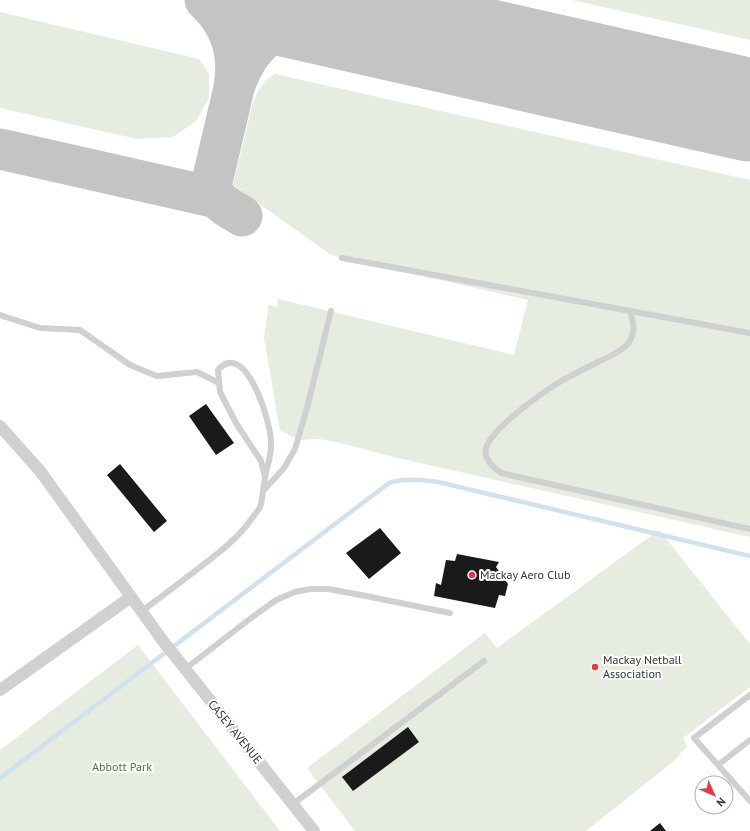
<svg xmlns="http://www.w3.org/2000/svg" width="750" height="831" font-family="'PT Sans',sans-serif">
	<rect width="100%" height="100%" fill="#fff"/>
	<path fill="#e6ecdf" d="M572,0H750V40Z
		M0,12L199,59L209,74V98L196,121L173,137L137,139L0,108Z
		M275,74L750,180V537L398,458C372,452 346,443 319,439C314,438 308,440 303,440C294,439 288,433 280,431L264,337L269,305L277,307L278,299L514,355L528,300L331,255L233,185L253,102L259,89L266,80Z
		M659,530L750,644V687L683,738L687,746L674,761L586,831H355L307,768L485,633L497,648Z
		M138,645L280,831H0V750Z"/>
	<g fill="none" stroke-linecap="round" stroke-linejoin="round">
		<path stroke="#cfe2ee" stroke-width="4.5" d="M0,778L389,483C406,478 421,480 438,482L750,556"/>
		<path stroke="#c4c4c4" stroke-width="41" d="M205,0C221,14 233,35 235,57C237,67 235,78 234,88
			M0,149L217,198
			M242,216C231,209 212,200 211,186L234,88C252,32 287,18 342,18"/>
		<path stroke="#c4c4c4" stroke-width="103" d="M263,0L750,110"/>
	</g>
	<path fill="#1a1a1a" d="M206,404L234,443L216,455L189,416Z
		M120,464L167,521L154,532L107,475Z
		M380,528L401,553L369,579L346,553Z
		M457,554L499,562L496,567L508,584L505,596L499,595L495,608L434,596L436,583L441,585L446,560L455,561Z
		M408,727L419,742L353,791L342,777Z
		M660,823L666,831H650Z"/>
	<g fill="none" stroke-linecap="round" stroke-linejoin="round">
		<path stroke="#d0d0d0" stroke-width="6" d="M342,258L750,333
			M630,311C634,323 636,334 627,345C619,353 608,357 598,362C586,368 574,374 563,380C544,391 492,428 486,448C483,459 493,467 501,473L750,529
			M0,315L40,328L80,330L130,365L157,376L197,372L219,383
			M264,490L284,468L295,449L307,408L331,311
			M142,611C160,598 178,584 195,571C217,554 237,540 253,517C255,514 258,511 260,507C263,498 263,487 265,478C267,465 272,455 271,442C271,423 246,338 218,370L220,392L236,423L261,461L265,477
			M185,669L251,618L276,600L295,592L310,589H328L356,594L450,613
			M750,695L694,738L750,801
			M718,765L750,740
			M293,804L484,661"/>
		<path stroke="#d0d0d0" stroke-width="12" d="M0,426L40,471L163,641L314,831
			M0,690L131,597"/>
	</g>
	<g fill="#e63946" stroke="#fff" stroke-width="1.5">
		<circle cx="472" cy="575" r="4"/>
		<circle cx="595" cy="667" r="4"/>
	</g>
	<g text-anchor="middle" stroke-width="4" stroke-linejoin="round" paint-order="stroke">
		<g font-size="12" fill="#333" stroke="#fff" text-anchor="start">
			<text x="480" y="579">Mackay Aero Club</text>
			<text x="603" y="664">Mackay Netball<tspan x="603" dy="14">Association</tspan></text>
		</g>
		<g font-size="12" fill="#333" stroke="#fff">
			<text transform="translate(235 732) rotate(51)" y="4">CASEY AVENUE</text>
		</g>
		<g font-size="12" fill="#56703f" stroke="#fff">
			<text x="122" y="771">Abbott Park</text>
		</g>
	</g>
	<g transform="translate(714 795) rotate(135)"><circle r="19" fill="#ffffff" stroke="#adadad"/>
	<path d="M0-3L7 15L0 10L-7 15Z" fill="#e63946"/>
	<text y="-6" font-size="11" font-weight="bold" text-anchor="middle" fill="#333333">N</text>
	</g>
</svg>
